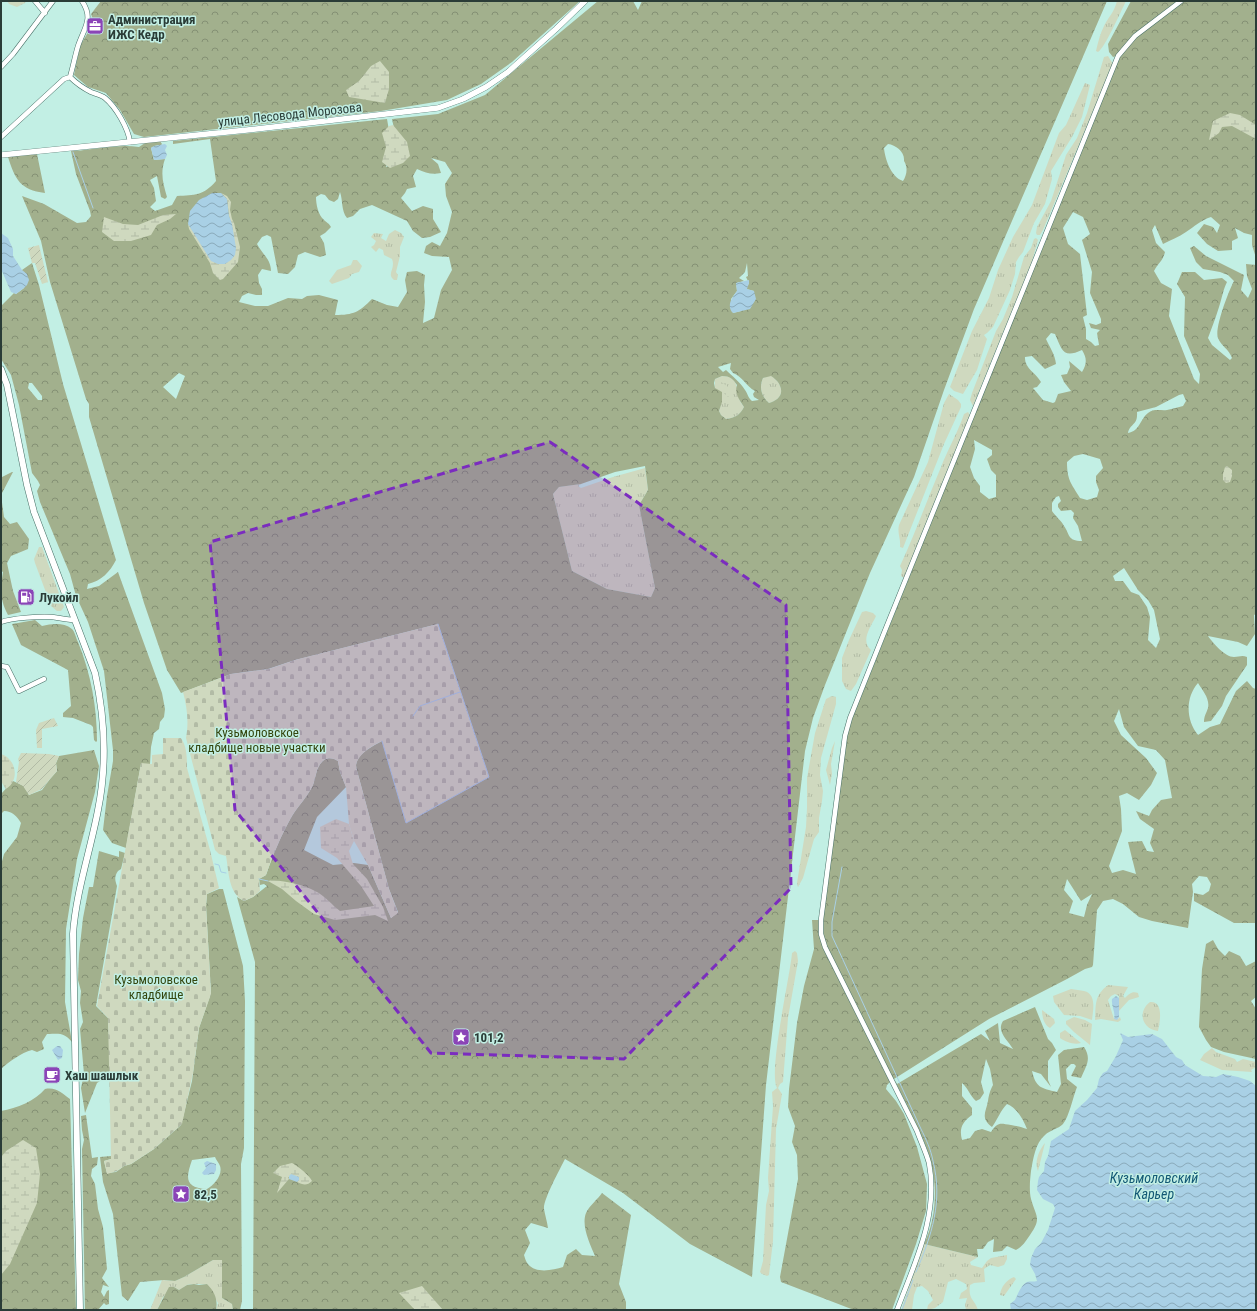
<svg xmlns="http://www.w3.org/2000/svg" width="1257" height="1311" font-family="'Roboto Condensed',sans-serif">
	<defs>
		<pattern id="grass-tufts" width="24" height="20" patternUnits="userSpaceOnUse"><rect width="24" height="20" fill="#cfd9bf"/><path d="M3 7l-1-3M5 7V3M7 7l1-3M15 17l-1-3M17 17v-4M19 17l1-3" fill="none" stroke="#b2bba5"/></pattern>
		<pattern id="forest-crowns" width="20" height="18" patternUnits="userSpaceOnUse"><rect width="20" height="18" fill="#a2b08d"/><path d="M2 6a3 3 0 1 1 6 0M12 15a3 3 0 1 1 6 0" fill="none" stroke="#849074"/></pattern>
		<pattern id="wetland-marsh" width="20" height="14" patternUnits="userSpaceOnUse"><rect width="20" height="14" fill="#cfd9bf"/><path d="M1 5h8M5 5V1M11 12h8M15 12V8" fill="none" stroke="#b2bba5"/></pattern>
		<pattern id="cemetery-stones" width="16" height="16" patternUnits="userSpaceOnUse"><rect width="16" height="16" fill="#cfd9bf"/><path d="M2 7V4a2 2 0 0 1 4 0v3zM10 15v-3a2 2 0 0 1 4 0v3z" fill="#b2bba5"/></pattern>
		<pattern id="garden-furrows" width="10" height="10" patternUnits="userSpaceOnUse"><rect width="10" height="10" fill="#cfd9bf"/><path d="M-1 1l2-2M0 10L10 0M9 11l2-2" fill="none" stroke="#b2bba5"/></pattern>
		<pattern id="water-waves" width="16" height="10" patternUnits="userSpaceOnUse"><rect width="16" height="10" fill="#a9d0e5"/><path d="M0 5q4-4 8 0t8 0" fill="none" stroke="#8aaaba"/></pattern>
	</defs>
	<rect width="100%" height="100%" fill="#c2efe4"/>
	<path fill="url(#grass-tufts)" d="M1117,1H1126C1121,11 1105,48 1098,52L1096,51C1098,42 1100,34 1104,26C1109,16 1114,13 1117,1Z
		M1108,56L1113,64L1043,230L1040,235H1037L1036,233L1037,227L1051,201L1066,155L1077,138L1087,113L1104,57Z
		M1085,83L1090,85L1082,117L1072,137L1051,171L1052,179L1045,204L1034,223L1023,252L1019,257L1016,262L1015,274L1010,290L993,327L987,333L984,335L987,339L977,370L963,394L954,391L950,387L972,331L989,298L998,270L1013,237L1032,205L1059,133L1066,125Z
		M395,230L401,233L404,237L400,247V256L396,272L398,275L397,280H394C386,274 396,269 392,259L384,255L383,250L379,248L376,252L371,247L374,245L376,241L371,237L374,233L383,234L381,238L386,241L389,234Z
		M1036,238L1038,240L1031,265L973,406L970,400L972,393L996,331L1003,319L1012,297L1024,257L1031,248L1034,239Z
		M353,260H357L362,266L359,272L352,274L349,278L332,284L329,281L337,270L351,265Z
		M771,375C774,378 779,382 780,386C784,395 777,401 769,403C761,396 759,387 763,378Z
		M722,376C738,376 736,387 739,398C740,402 742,404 744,407C740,415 735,418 726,419L721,415L719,411C722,402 723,394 715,388V379Z
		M949,394L958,400L961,404V407L944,444L903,548L900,547C901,539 897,533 899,525L928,462L944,403Z
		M968,412L970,415L967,425L904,578L901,576L902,570L900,566C915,534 927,500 941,467C948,449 958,432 964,414Z
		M645,468L648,490L639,505L655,588L651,597L607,589L572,571L553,494L559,487L581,484L578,486L581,488L613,477Z
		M39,547H42L64,607L61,611H57L51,606L35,563L34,559Z
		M866,611L873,613L876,616C871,627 860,640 871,650L856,684L851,691L846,689L842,681V658L849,640L862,612Z
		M832,696L836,697V704L821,758L820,775L823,791L822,801L819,818V832L814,839L803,878L798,887L797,883L806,827L807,808V778L815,733L826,699Z
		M835,741L831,764L832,774L830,785L826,770L832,748Z
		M795,951L797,953L798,961L788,1018L783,1082L780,1084L778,1088L782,1094L776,1129L773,1241L769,1275L767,1276L762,1274L760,1272L763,1261L766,1205L769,1191L768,1178L773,1106L772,1092L777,1088C768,1072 790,977 792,953Z
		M1108,985L1128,987L1123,996L1125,998C1129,994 1132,991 1138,993L1139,997L1129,1000L1118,1012L1119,996L1115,994L1111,996L1108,1000L1114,1019H1118L1120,1017L1121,1020L1118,1022L1101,1019L1095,1020C1096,1004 1094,996 1108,985Z
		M1071,989C1076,990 1080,990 1084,991C1097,994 1093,1011 1092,1020L1080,1016L1064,1015L1054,1002L1053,996Z
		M1150,1002C1164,1001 1160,1022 1158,1031C1142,1029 1137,1012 1150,1002Z
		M1042,1010L1054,1019L1055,1023L1050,1028C1044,1025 1042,1017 1042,1010Z
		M1074,1017L1085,1020L1092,1024L1090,1045L1074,1032L1066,1024V1021Z
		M1065,1030L1081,1043C1074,1045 1066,1042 1060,1038V1033Z
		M1212,1048L1216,1052L1235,1059L1237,1062L1243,1059L1256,1062V1067L1251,1070L1252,1072L1222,1070L1200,1060L1204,1054Z
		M1045,1143L1038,1171C1034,1162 1039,1150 1045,1143Z
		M924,1244L978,1257L970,1262L971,1265L982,1268L987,1261L991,1258L1007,1255V1259L1004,1265L998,1267L990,1265L984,1269L985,1282L974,1283L970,1285C968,1300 974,1298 978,1310H966L965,1305L967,1298L959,1299L961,1293L967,1289L966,1284L956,1279L948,1282L943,1302L935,1308L927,1310L928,1305L933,1300L928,1291L922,1286L917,1287L914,1295L912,1310H901Z
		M213,1260H222V1298L232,1304L233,1310H216L218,1303L207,1284C201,1285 193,1283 187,1285C185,1286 182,1289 179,1290L174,1287L163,1297L157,1310H150L162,1280L175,1281L184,1277Z
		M1014,1277L1016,1279L1004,1296L1000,1295C1001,1287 1006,1280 1014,1277Z"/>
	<path fill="url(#forest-crowns)" fill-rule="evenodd" d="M101,1H580L512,62L481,84L447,100L381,111L144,137L134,134L120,110L106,93L88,87L74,75L80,46L94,22L91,14Z
		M598,1H633L638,10L642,1H1107L974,309L944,390L914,477L870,573L825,685L813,718L805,751L766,1085L752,1277L690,1244L623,1193L565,1159C560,1169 543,1200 544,1209C545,1215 547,1221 548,1228L531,1223L525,1230L530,1243L524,1255C525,1258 526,1262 528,1264C536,1274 553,1270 563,1267L567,1255L576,1249L582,1255L595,1256C590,1244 581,1226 586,1213C589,1206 598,1199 602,1193L631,1215L619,1284L626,1302V1310H253L255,962L237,897L244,901L253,897L267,886L264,884L260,885L259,879L266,875C273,855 281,835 292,816C298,806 308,796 313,785C316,777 316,766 324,760C328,757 334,758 338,761L340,772L346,787L317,817L304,850L333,865L354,863L368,865L391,918L398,912L389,889L359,778C358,774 356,769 356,765C358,753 373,746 382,741L438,624L295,660L268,669L231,674L181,693L167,670L144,603L89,417V404L86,399L50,282L41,241L22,196L44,204L77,223L86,222L91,216L90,211L76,174L71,151C75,150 80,151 84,150C102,148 121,144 139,147L145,143L160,141L162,144L161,145L154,146L151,148L154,160L165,159C160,173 163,183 167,197L165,199L161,197L157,176L150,180L154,188L156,201L150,207L155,211L172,205L177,196C195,195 203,196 216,181L210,139L173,144V141L387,119L392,148L386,167L401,161L392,119L438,114L485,95ZM888,144C896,145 905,152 904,161C908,167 907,175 903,181C891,177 885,159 884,148ZM431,158L445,162L452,173L445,184L446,196L452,212L447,233L440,246L432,242L426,246L424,253L432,256L449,257L452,270L441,290L434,318L423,323L425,302L424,285L425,275L417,271L407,272L405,280L407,292L398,307L387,305L372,299C359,312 354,315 335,315L338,300L319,295L307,296L302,299L288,298L268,306H255L239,302L242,296L248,293L256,295H262V289L259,283L258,275L262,269L271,271C271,259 262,254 257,244L262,237L267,235L271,237L278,273L288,274L295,267L298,255L305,252L320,257L326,255L324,243L320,236L325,233L331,227C329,223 327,223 324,220C318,215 316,204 316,197L321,194L325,195L329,200L334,202L338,199L340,192C343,200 341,211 347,218L353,216L360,209L372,205L407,221L413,231L422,238L430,237L441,232L433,219V209L423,206L412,211L401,198L405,193L407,189L416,187L413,176L417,169C426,173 432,175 441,173L438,164ZM747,263L748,276L746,277L749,283L746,289L754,291L753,301L741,311L733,313L731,299L737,291L736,283L744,281L739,278L745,272ZM731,363L730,369L733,373C742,376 746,386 755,391L753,394L754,397L759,400L752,401C748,398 748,394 745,390C740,382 732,376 726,370L723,372L718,367ZM179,373L185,376L176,399L163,387ZM722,376C730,376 733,379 737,385C734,393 740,401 744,407C740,415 735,418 726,419L721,415L719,411L722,402V392L715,388L714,383L715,379ZM771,376C774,378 779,382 780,386C784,395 777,401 769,403C761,396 759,387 763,378ZM645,466L648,490L639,505L655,588L651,597L607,589L572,571L553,494L559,487L581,484L615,472Z
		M1131,1H1180L1134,35L1117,56L1113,57L1109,52L1108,44Z
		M1183,1H1256V258L1252,245V235L1244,233L1235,228L1238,238L1232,241V250L1218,251L1207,244L1197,233L1204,224L1213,227L1217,233L1220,225L1211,217C1201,220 1194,227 1186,232C1179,237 1170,240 1163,244L1155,225L1152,230L1156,243L1165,252C1163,261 1158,263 1154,271L1161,283L1172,289L1169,316L1194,379L1199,384L1200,374L1184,336L1185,297L1177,284L1182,272H1195L1204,280L1222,278L1227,282C1223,290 1222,298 1219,307C1216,317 1212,327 1208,338L1212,345L1230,360L1232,358C1229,349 1221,346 1218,338C1214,329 1229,290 1234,281L1228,275L1220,272L1203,269L1196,262L1190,248L1194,246L1206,256L1244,275L1241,290L1248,298L1252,289L1247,276L1246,264L1256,265V614L1254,615L1255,634L1247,646L1238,642L1208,636C1213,643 1225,657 1234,657C1239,657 1242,655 1247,657V665L1226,696L1222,706L1211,721L1204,722C1204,716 1206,714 1208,708C1210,699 1203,691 1198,683C1185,698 1186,720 1198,735L1210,727L1220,724L1236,691L1247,681L1253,688L1256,689V923H1234L1194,901V893L1203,895L1209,891L1211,884L1207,877L1199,876L1192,884L1193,892L1188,928L1152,921L1139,917L1123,904L1113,899L1103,901L1097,910L1093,965L1092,967L1085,969L1067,979L989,1019L894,1079L897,1084L981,1034L990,1041L985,1031L998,1023L1000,1043L1013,1049C1008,1040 996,1032 1003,1021L1035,1007L1048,1039L1052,1043L1056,1050L1048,1061V1080L1051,1087L1041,1074L1032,1071C1036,1088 1041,1088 1057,1092L1061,1084L1058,1055L1064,1050L1084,1047C1092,1059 1086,1066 1081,1078L1071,1076L1076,1066L1074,1064H1071L1066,1069L1067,1079L1077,1087C1073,1097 1069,1117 1063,1124C1058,1129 1050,1130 1045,1135C1035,1143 1033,1160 1031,1171C1030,1180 1029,1190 1031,1199C1036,1217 1042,1218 1030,1235C1025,1242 1023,1246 1016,1250L1007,1246L1002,1251L993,1252L994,1239L988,1242L983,1249H977L978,1257L924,1244C938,1216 938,1178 927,1149C918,1125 905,1102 894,1079L893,1080L824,942L822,921L847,736L852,719L1119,57L1136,37ZM1073,212L1083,217L1090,234L1082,240L1092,272L1090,293L1101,319V323L1096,325L1089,323L1091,328L1100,330L1097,333L1099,345L1095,346L1091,342L1086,339V329L1083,317L1087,315L1080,254L1068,244L1063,228ZM1051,333L1055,334C1062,350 1063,359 1082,350C1087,358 1087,364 1082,372L1069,361L1070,367L1067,374L1061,375L1064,382L1071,391L1058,394L1055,402L1053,403L1043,400L1033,388L1037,387L1041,382C1036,373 1024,368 1025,357L1032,356L1045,369L1056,364C1055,354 1050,348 1046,339ZM1183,394L1186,401L1183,406C1178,407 1173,409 1167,410C1161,411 1154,408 1148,413C1140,419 1140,431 1128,433C1130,423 1138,426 1137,412L1156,407L1179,395ZM974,440L992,450V455L987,459L991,470L996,475V497L989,499L980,492V486L974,478L970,467L975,449ZM1083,454L1100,459L1103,468L1096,476V482L1099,490L1097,497L1087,500L1080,498C1071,483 1067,480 1067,462L1074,456ZM1059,496L1061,501L1058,504V507L1061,511L1071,510L1074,513L1073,518L1078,526L1082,541C1067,541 1070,534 1064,526C1061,520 1055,516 1052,511V503L1056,497ZM1124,568L1138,590L1148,600L1154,610L1160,639L1156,648L1148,640L1150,617L1147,607L1139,595L1131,592L1123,581H1115L1113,576ZM1119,709L1124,727L1138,746L1156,750L1165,760L1172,798L1161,800L1152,810L1149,816L1136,811L1140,819L1154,829L1150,843L1154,852L1147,851L1142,841L1128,842L1136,874L1123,870L1112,873L1109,866L1122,831L1121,809L1119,796L1127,793L1139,800L1151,785L1157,773L1146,758L1121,735L1114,721ZM1067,879L1081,901L1092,894L1087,905L1084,917L1069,913L1073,901L1064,890ZM986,1059L990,1069L993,1085C990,1091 989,1094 988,1101C986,1112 980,1118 992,1127C998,1119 1000,1111 1007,1104C1017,1108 1023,1119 1027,1129C1022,1127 1017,1126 1011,1125C999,1123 998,1122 991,1132L982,1129L975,1131L970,1138L962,1140C959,1129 962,1122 972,1115V1108L962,1096V1083C968,1088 970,1096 976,1101L980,1099L984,1093L981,1082Z
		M37,154L45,193C20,190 15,179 8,157Z
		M32,263L39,285L63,384L116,560C110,572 101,581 88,584L87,589L99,586L118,572L162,693L165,709L164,717L160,722L159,729L154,733L151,747L150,764H141L126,848L112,843L103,830L107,796L113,761V750L104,671L88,622L76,596L70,574L40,502L37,491L40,485L38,481L32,473L19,405L11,375L1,359V306L14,293L16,294L24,288L22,270ZM29,383H32L42,396V400H38L28,388Z
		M12,472H13L1,495L4,517L10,524L17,522L29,539L28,549L11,556L7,563L13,591L21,612L8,615C0,600 0,590 3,572L1,571V479L2,477Z
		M35,620L42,626C52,624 63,622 72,629C75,632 76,638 78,642C91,674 97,707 97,741L96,742L94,740L93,727L91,725L73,718L63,717V713L71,706L68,670L21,645L12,624Z
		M94,750L99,766L95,792L77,859L66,929L65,1002L72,1042C63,1032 60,1034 47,1034L42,1042L44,1049L37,1052L32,1050C21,1053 10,1061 1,1069V865L4,854L17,837L21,823C17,816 12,811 4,811L1,814V794L13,781L24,786L29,795L42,790L50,779L57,771L56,763L59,756Z
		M99,851L119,857V851L125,853L121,869L118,871C114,877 115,880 117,886L96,1006L108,1018L111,1079L100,1081L97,1083L85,1113L81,1088L84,1074L80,1029L83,1022L80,1003L81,991L78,980L79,954L83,918L89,887H93Z
		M219,889H223L243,966L245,1001L244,1148L241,1164L242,1301L240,1310H233L232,1304L222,1298V1260H213L184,1277L175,1281L164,1280L140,1282L128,1301L122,1296L113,1214L103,1182L100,1157L111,1156V1159L104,1161L107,1173L116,1172L124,1166L131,1164L154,1149L181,1125L192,1081L199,1028L211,993L206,906L207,894ZM215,1157C216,1160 219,1163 220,1166C223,1175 214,1185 207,1189C184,1188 186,1177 192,1160Z
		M812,920H820V932L891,1081L887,1085L886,1089L896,1101L904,1114L917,1147L927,1184L926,1211L916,1244L892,1310H854L781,1282L780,1277L798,1179L797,1155L792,1142L795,1126L788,1107L789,1089L797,1023L804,986L814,949Z
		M1213,940L1218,949L1225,956L1229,951L1240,956L1246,966L1256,961V997L1251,1001L1256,1009V1059L1224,1052L1211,1047L1206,1040L1199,1027L1202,969L1206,944Z
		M45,1089C57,1087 61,1093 70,1099L76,1310H1V1137L2,1135L1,1111C17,1108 35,1101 45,1089Z
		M86,1115L92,1158L98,1157L97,1165L92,1169L91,1176L95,1184L98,1209L103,1227L107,1269L102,1278L109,1287L103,1285L101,1292L104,1297L107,1291L109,1290V1304L106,1305L104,1303L98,1310H85L82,1149L84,1140L82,1130L81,1116Z
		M194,1284L199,1285L207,1284C215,1292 218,1300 216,1310H157L169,1287H174L179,1290L187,1285Z"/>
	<path fill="url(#wetland-marsh)" d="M7,1H26L25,3L17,7L9,4Z
		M380,61L389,72V89L385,103L349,97L346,90L359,81L371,66Z
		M1230,113L1240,115L1256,125V139L1232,126L1222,127L1219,133L1209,140L1213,121Z
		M393,125L407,142L410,156L403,163L390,168L382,162L386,147L382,133L389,126Z
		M221,193L227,196L231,202L230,210L232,219L234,223L240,247L238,262L223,279L220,280L213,273L210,263L189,229L188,224L196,235L233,230L229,216L227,199Z
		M176,214L170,219L157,225L151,235L131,241H114L102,232L104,217L123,224L138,225L163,215Z
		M720,381L728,387L731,394L728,397L717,387L716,384Z
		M1227,466L1232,470V476L1230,482L1226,483L1223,480V474L1225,467Z
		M1,754C12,757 18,771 13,781C12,784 9,787 6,789L5,788L1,781Z
		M336,819L349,824L354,841L349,851L353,864L367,879L383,907L388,921L375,915L335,920L314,914L296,901L282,889L268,881C280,879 304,885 315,891C324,895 332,905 340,911L374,906L361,886L337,858L321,848L320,827Z
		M23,1140L36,1148L40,1174L37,1203L10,1264L1,1275V1157L6,1151Z
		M292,1163C298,1166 310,1176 312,1181C307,1186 303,1185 297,1182L299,1180L288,1177L289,1179L277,1193L282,1177L273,1173L280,1166Z
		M422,1286L443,1310H415L399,1293Z"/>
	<path fill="url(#cemetery-stones)" d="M438,624L489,777L406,823L382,741C373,745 358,754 356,765C356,769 358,774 359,778L389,889L398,913L391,918L368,865L354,841L349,824L346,787L340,772L338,761C334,758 328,757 324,760C316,766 316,777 313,785C308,796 298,806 292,816C281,835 273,855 266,875L259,879L260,891L253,897L244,901C228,893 229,872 226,856L219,854L215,850L186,738C189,722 187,707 183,692L231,674L269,669L295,660Z
		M163,738H181C187,747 187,758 187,768L210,850L219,888L207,894L206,906L211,994L199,1028L193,1073L182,1124L154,1149L131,1164L124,1166L117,1171L107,1174L104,1161L111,1159L108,1018L97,1006L141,763L152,764V755L163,754Z"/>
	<path fill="url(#garden-furrows)" d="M39,245L48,282L42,284L35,263H32L28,248Z
		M54,718L58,726L42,729V748H37L36,730L39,723Z
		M21,753L49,754L59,756L56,763L57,771L50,779L42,789L29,795L23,786L16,782L19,762L18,759Z"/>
	<path fill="url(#water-waves)" d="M165,144L167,146L165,150L167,155L165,159L154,160L151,148L154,146Z
		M212,193H221L227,199L229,216L232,224L236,248L235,255L231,260L225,264H218L211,261L188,224L190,211L199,200Z
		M1,233L8,238L13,249V256L22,270L27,274L29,280L27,285L24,288L16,294L11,292L1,269Z
		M749,280V283L747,289L754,291L756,299L750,309L733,313C726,306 732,298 737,291L736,283Z
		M1116,996L1119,998V1017L1117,1020L1114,1019C1116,1013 1111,1006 1112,999Z
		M1120,1033L1128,1037L1152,1034L1162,1039L1176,1057L1182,1060L1185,1065L1203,1076L1216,1077L1223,1074L1238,1077L1250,1081L1256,1086V1310H1011L1010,1304L1015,1300C1018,1294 1021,1285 1027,1282C1031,1281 1034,1282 1037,1281L1035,1274L1030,1265L1031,1258L1035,1249L1041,1243L1048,1230L1055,1208L1053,1204L1043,1199L1037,1190L1038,1181L1039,1177L1044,1171L1045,1162L1048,1156L1051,1141L1069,1129L1075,1111L1087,1100L1097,1088L1099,1079L1103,1073L1107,1071L1116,1056L1123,1040Z
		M57,1046H60L63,1050L62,1058L58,1060L52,1050Z
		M207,1161L216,1164V1170L214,1174L204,1175L202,1173L206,1168L204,1163Z
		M291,1174L299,1177V1180L297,1182L289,1179V1176Z"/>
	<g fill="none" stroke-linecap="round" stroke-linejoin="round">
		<path stroke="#a9d0e5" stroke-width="1" d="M73,152L93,208
			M413,716L420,706L460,692
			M382,741L406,823L489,777L438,624
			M215,864L219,865L221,872L226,873
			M842,867L832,922V936L921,1129C926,1139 931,1150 933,1161C943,1201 932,1235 916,1272
			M259,879L268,881
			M902,1310L913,1280"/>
		<defs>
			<path id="minor" d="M35,1L45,13
				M1,67L13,54L53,1
				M70,77C76,83 83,88 91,92C96,94 101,95 105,98C116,107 128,128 130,142
				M1,137L64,79L70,77C73,67 75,56 78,46C84,28 94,19 82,1
				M1,622C12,618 41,616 52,617C60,618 67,620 75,620
				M1,666L7,667L19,691L44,679
				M897,1310C915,1262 939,1215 929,1163C926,1152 921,1142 917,1131L825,947L821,934V920L845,736L850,718L884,633L1118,56L1135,36L1181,1"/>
			<path id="tertiary" d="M1,155L247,130L438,108L463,99L486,87L508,72L556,29L585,1"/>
			<path id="secondary" d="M1,369L7,385L27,485L34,512L95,673C105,718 107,765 98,810C90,852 76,892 73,934L80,1310"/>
		</defs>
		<use href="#minor" stroke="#466f66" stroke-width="5.5"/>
		<use href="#tertiary" stroke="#466f66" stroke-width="6"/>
		<use href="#secondary" stroke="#466f66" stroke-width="7"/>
		<use href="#minor" stroke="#fff" stroke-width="4.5"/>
		<use href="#tertiary" stroke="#fff" stroke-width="5.5"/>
		<use href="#secondary" stroke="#fff" stroke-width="6"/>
	</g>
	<path fill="#7b2cbf" fill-opacity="0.2" stroke="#7b2cbf" stroke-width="3" stroke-dasharray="8 5" stroke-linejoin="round" d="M550,442L786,605L791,888L624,1059L431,1053L235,810L210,542Z"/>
	<defs>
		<symbol id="office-square" viewBox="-11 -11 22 22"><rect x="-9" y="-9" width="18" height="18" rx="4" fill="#8b44b7" stroke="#c2efe4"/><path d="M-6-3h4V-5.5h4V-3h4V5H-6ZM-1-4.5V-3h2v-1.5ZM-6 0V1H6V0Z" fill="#fff"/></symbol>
		<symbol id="fuel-square" viewBox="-11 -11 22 22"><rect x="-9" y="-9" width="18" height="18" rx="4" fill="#8b44b7" stroke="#c2efe4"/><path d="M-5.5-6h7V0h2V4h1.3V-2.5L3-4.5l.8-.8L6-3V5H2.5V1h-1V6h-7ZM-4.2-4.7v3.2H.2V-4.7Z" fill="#fff"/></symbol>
		<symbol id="sight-square" viewBox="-11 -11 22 22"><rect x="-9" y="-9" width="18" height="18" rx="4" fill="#8b44b7" stroke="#c2efe4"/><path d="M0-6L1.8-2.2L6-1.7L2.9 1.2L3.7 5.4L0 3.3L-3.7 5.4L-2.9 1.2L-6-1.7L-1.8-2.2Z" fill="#fff"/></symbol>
		<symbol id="cafe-square" viewBox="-11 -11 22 22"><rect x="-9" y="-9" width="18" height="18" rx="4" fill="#8b44b7" stroke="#c2efe4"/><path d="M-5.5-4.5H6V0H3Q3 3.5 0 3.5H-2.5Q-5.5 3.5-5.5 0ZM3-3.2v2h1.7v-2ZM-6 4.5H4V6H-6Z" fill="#fff"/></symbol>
	</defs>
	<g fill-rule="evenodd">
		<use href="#office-square" x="85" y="16" width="20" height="20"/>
		<use href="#fuel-square" x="16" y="587" width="20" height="20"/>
		<use href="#sight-square" x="451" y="1027" width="20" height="20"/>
		<use href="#cafe-square" x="42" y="1065" width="20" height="20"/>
		<use href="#sight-square" x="171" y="1184" width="20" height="20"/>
	</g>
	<g text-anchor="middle" stroke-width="3" stroke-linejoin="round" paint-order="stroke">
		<g font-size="13" font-weight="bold" fill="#2a3c37" stroke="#c2efe4" text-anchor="start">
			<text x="108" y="24">Администрация<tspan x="108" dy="15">ИЖС Кедр</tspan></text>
			<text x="39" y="602">Лукойл</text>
			<text x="474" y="1042">101,2</text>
			<text x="65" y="1080">Хаш шашлык</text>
			<text x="194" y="1199">82,5</text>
		</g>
		<g font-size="13" fill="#2a3c37" stroke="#c2efe4">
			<text transform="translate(290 114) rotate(-6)" y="5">улица Лесовода Морозова</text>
		</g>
		<g font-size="13" fill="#34460f" stroke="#c2efe4">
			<text x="257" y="737">Кузьмоловское<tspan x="257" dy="15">кладбище новые участки</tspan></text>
			<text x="156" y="984">Кузьмоловское<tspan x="156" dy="15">кладбище</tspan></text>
		</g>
		<g font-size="14" font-style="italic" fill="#125875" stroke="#c2efe4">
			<text x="1154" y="1183">Кузьмоловский<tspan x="1154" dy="16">Карьер</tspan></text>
		</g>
	</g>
	<rect width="1257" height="1311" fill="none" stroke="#2a3c37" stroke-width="4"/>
</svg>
